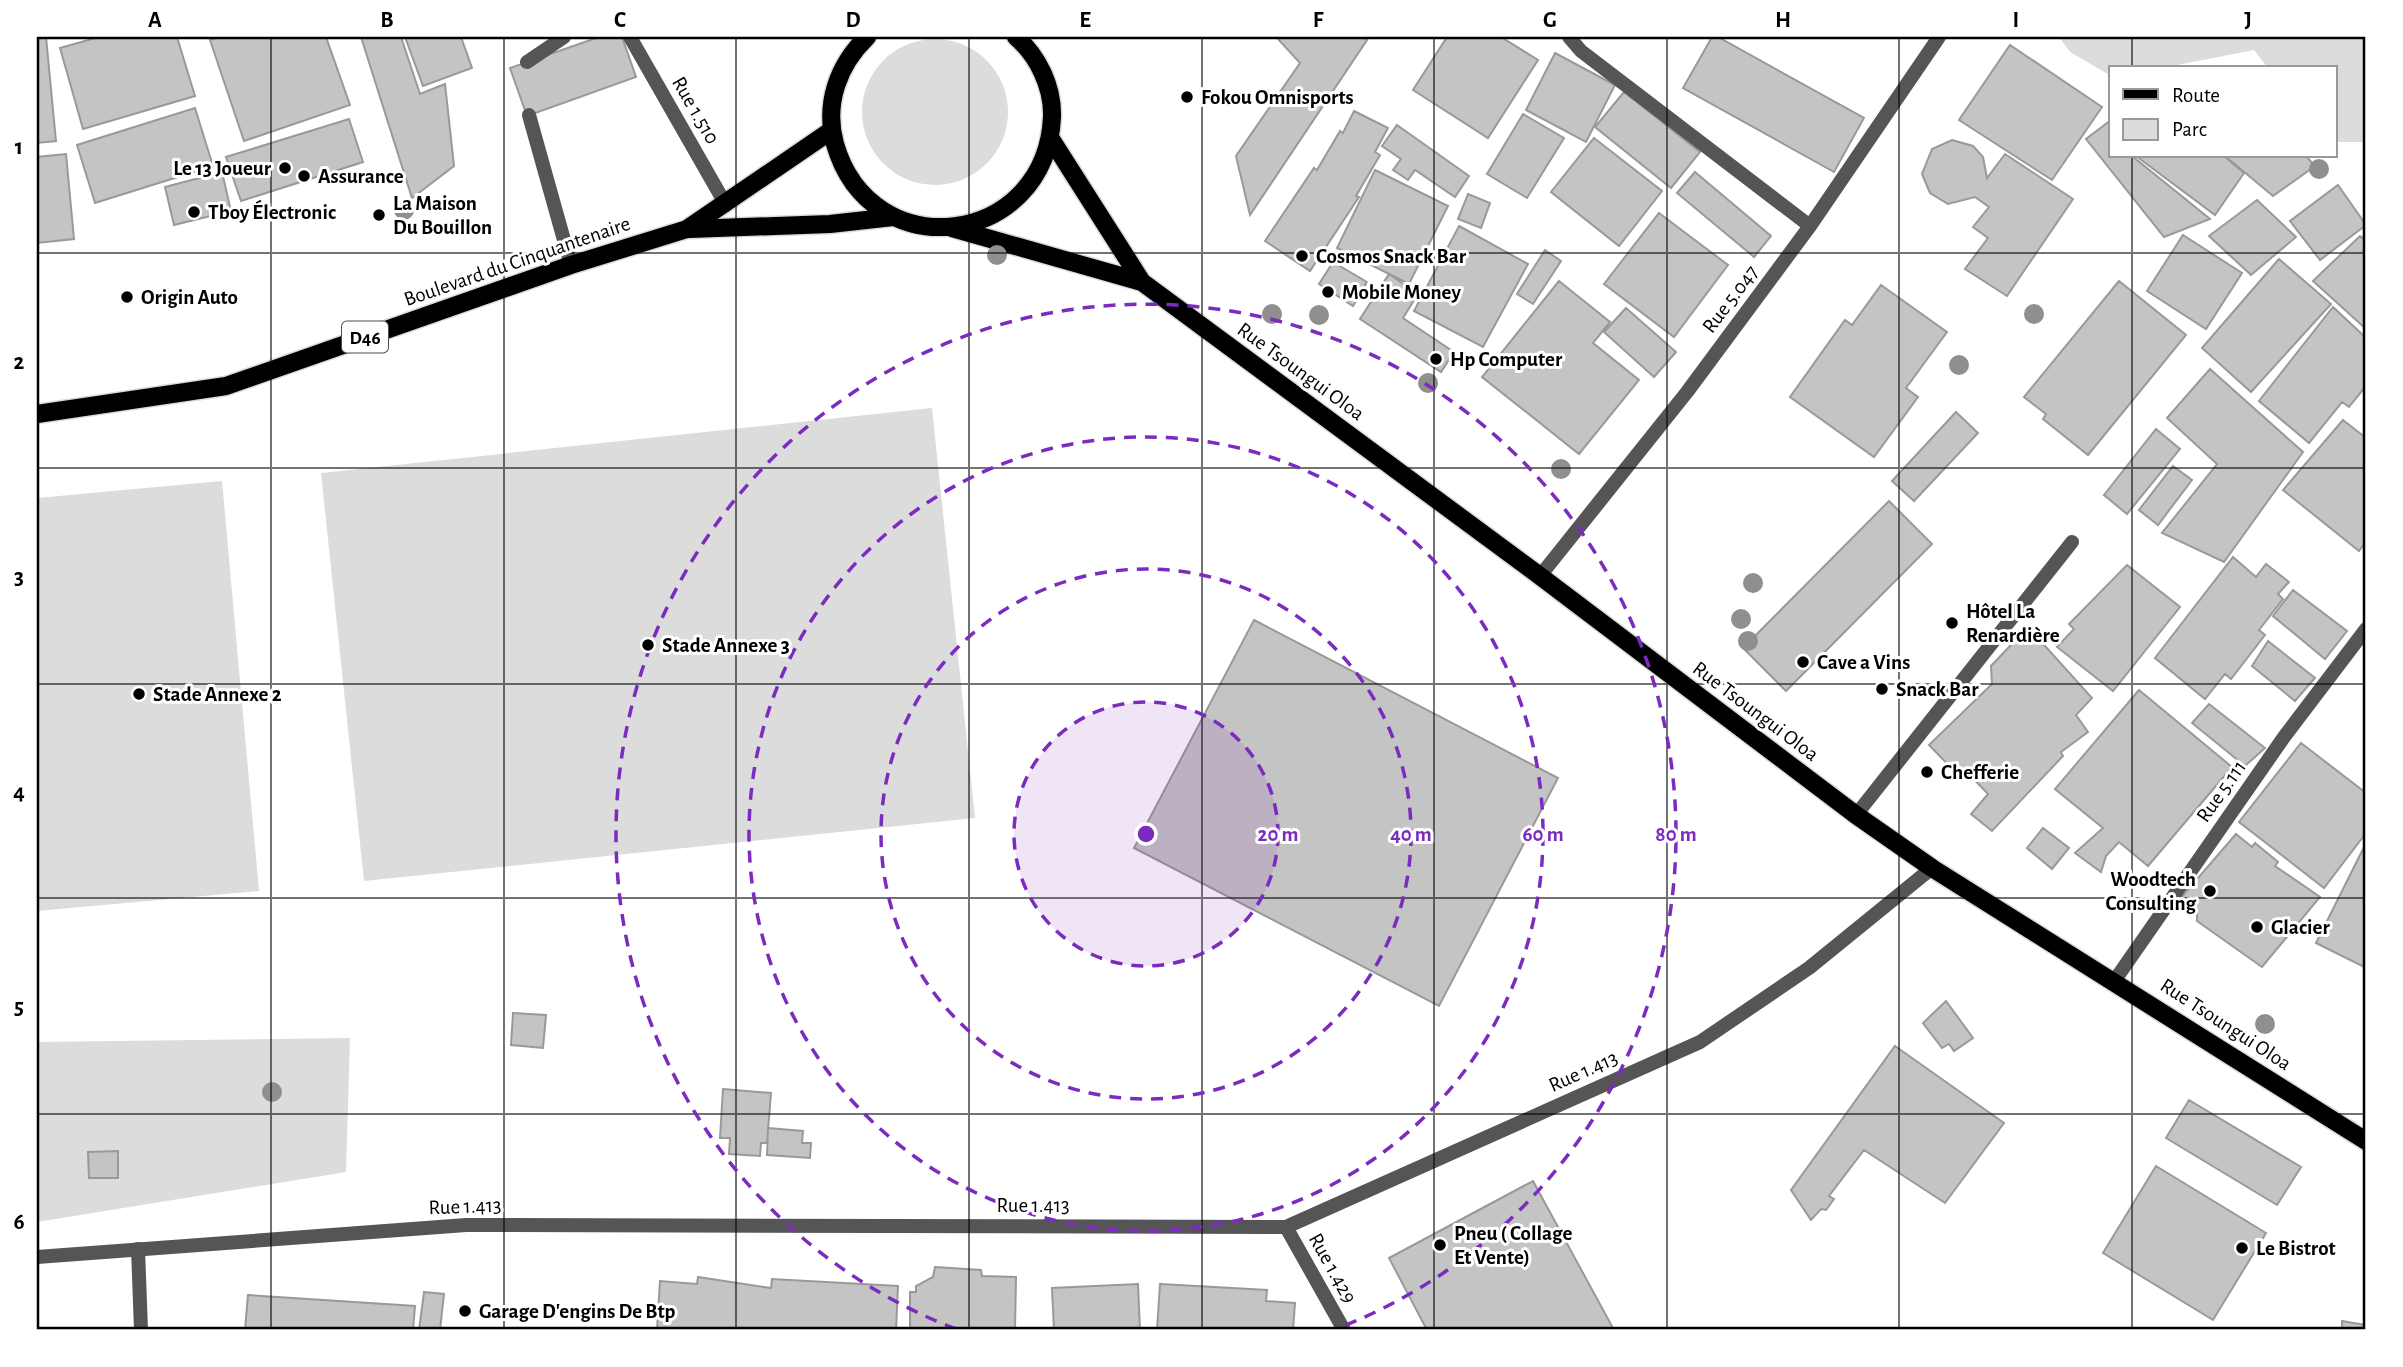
<svg xmlns="http://www.w3.org/2000/svg" width="2403" height="1367" font-family="'Alegreya Sans',sans-serif">
	<rect width="100%" height="100%" fill="#fff"/>
	<path fill="#dcdcdc" d="M2059,37H2366V142H2335V68H2268L2254,50L2162,68H2111V74L2106,73L2070,52Z
		M862 112a73 73 0 1 1 146 0a73 73 0 1 1-146 0Z
		M932,408L975,818L364,881L321,473Z
		M222,481L259,891L37,911V498Z
		M350,1038L346,1172L37,1222V1042Z"/>
	<path fill="#c4c4c4" stroke="#999" stroke-width="2" d="M37,37H46L56,141L37,143Z
		M99,37H177L195,96L83,129L60,48Z
		M219,37H326L350,105L244,141L210,40Z
		M361,37H401L420,94L445,84L454,166L412,198Z
		M405,37H461L472,68L423,86Z
		M599,37H622L636,77L527,116L510,68Z
		M1280,37H1362L1367,40L1250,215L1236,156L1300,63L1278,39Z
		M1447,37H1501L1538,60L1488,138L1413,90Z
		M1712,37H1718L1864,118L1834,172L1683,88Z
		M2010,45L2102,107L2052,180L1959,120Z
		M1555,53L1615,85L1586,142L1526,110Z
		M1624,92L1700,152L1671,188L1595,127Z
		M195,108L213,166L95,203L77,145Z
		M1354,111L1388,128L1375,152L1380,155L1356,196L1359,197L1310,271L1265,241L1314,168L1317,170L1340,131L1343,133Z
		M1523,114L1564,138L1527,198L1487,174Z
		M349,119L363,162L241,201L226,157Z
		M2111,120V156H2132L2210,219L2164,237L2086,139Z
		M1397,125L1469,176L1455,197L1415,170L1408,180L1393,170L1401,159L1382,146Z
		M1594,138L1662,191L1619,246L1551,192Z
		M1952,140L1973,146L1983,157L1987,178L2005,154L2073,199L2007,296L1965,269L1988,238L1973,227L1989,207L1975,197L1948,204L1930,193L1922,174L1932,149Z
		M66,154L74,239L37,243V157Z
		M2136,156H2224L2244,173L2215,215Z
		M2225,156H2306L2315,166L2273,196Z
		M1375,170L1448,206L1409,284L1337,248Z
		M222,172L231,211L174,225L165,187Z
		M1695,172L1771,236L1754,257L1677,193Z
		M2338,185L2366,225L2320,260L2290,221Z
		M1468,194L1490,203L1481,228L1458,219Z
		M2257,200L2296,237L2251,275L2209,236Z
		M1659,213L1728,265L1674,337L1604,284Z
		M1459,226L1528,264L1483,347L1414,311Z
		M2183,235L2242,273L2206,329L2147,291Z
		M2360,236L2366,241V329L2313,281Z
		M1545,250L1561,261L1533,304L1517,294Z
		M2279,259L2331,304L2251,392L2202,348Z
		M1333,262L1367,282L1353,306L1319,284Z
		M1389,274L1418,294L1403,318L1454,352L1441,372L1360,319Z
		M1559,281L1610,322L1593,343L1639,380L1579,454L1482,377Z
		M2119,281L2186,335L2088,455L2043,419L2046,414L2024,397Z
		M1881,285L1947,332L1906,388L1918,397L1874,457L1790,397L1845,320L1852,325Z
		M2333,307L2366,338V386L2349,407L2342,402L2309,443L2259,401Z
		M1626,308L1676,352L1654,377L1604,332Z
		M2210,369L2303,452L2224,562L2162,533L2217,464L2167,418Z
		M1956,412L1978,433L1914,501L1892,481Z
		M2343,420L2366,438V541L2359,551L2283,490Z
		M2156,429L2180,449L2127,514L2104,495Z
		M2173,466L2192,480L2158,525L2139,510Z
		M1889,501L1932,544L1786,691L1743,648Z
		M2233,557L2256,577L2266,564L2289,582L2278,594L2283,599L2259,630L2265,635L2231,679L2225,674L2205,699L2155,658Z
		M2127,565L2180,607L2113,691L2057,647L2074,629L2069,624Z
		M2293,590L2347,631L2325,659L2273,616Z
		M1254,620L1558,778L1439,1006L1134,848Z
		M2028,627L2092,698L2076,715L2088,732L2061,752L2063,756L1992,831L1971,814L1988,794L1967,772L1961,778L1929,745L1992,684L1991,666Z
		M2268,641L2315,678L2295,701L2252,666Z
		M2139,690L2232,767L2148,866L2119,842L2106,856L2101,872L2075,853L2103,828L2055,789Z
		M2209,704L2265,748L2245,766L2192,723Z
		M2301,743L2366,793V833L2324,888L2239,822Z
		M2043,828L2069,848L2052,869L2027,848Z
		M2236,834L2252,847L2255,843L2278,862L2275,866L2320,897L2262,967L2197,921V914L2179,900Z
		M2366,843V968L2316,943Z
		M1946,1001L1973,1038L1954,1051L1949,1044L1942,1048L1923,1023Z
		M513,1013L546,1015L543,1048L511,1045Z
		M1895,1046L2004,1123L1945,1203L1864,1150L1829,1196L1834,1199L1826,1210L1821,1209L1811,1220L1791,1190Z
		M723,1089L771,1093L767,1143H761L760,1156L729,1154L730,1138H720Z
		M2189,1100L2301,1167L2277,1205L2166,1138Z
		M768,1128L803,1131L802,1143H811L810,1158L767,1155Z
		M118,1151V1178H89L88,1152Z
		M2156,1166L2266,1233L2213,1320L2103,1253Z
		M1533,1181L1614,1330H1427L1389,1258Z
		M935,1267L981,1270L982,1276L1016,1277L1015,1330H910V1292H916V1286L933,1277Z
		M698,1277L771,1288L772,1279L898,1286L896,1330H657L660,1281L697,1284Z
		M1138,1284L1140,1330H1054L1052,1288Z
		M1160,1284L1267,1290L1266,1301L1295,1303L1293,1330H1157Z
		M424,1292L444,1294L440,1330H419Z
		M248,1295L415,1306L413,1330H245Z
		M2342,1321L2366,1325V1330H2342Z"/>
	<g fill="none" stroke-linecap="round" stroke-linejoin="round">
		<defs>
			<path id="primary" d="M867,37C838,65 824,104 835,144C871,269 1046,247 1052,117C1053,87 1038,56 1016,37
				M1051,139L1142,282
				M952,228L1142,282L1540,576L1856,815L1932,868L2366,1141
				M690,229L830,224L893,217
				M37,414L226,386L571,265L687,229L832,130"/>
		</defs>
		<use href="#primary" stroke="#dbdbdb" stroke-width="21"/>
		<path stroke="#555" stroke-width="14" d="M527,62L564,37
			M529,115L571,265"/>
		<path stroke="#555" stroke-width="14" d="M630,37L726,205
			M1569,37L1581,51L1810,226
			M1540,576L1687,392L1810,226L1939,37
			M1856,815L2072,542
			M2115,980L2284,737L2366,629
			M1286,1227L1344,1330
			M138,1249L141,1330"/>
		<path stroke="#555" stroke-width="14" d="M37,1257L466,1225L1286,1227L1700,1042L1809,968L1932,868"/>
		<use href="#primary" stroke="#000" stroke-width="18"/>
	</g>
	<g fill="#8f8f8f">
		<circle cx="2319" cy="169" r="10"/>
		<circle cx="404" cy="210" r="10"/>
		<circle cx="997" cy="255" r="10"/>
		<circle cx="1272" cy="314" r="10"/>
		<circle cx="2034" cy="314" r="10"/>
		<circle cx="1319" cy="315" r="10"/>
		<circle cx="1959" cy="365" r="10"/>
		<circle cx="1428" cy="383" r="10"/>
		<circle cx="1561" cy="469" r="10"/>
		<circle cx="1753" cy="583" r="10"/>
		<circle cx="1741" cy="619" r="10"/>
		<circle cx="1748" cy="641" r="10"/>
		<circle cx="2265" cy="1024" r="10"/>
		<circle cx="272" cy="1092" r="10"/>
	</g>
	<path fill="none" stroke="#000" stroke-width="2" stroke-opacity="0.55" d="M271,37V1330M504,37V1330M736,37V1330M969,37V1330M1202,37V1330M1434,37V1330M1667,37V1330M1899,37V1330M2132,37V68M2132,156V1330M37,253H2366M37,468H2366M37,684H2366M37,898H2366M37,1114H2366"/>
	<circle cx="1146" cy="834" r="132" fill="#7b2cbf" fill-opacity=".12"/>
	<g fill="none" stroke="#7b2cbf" stroke-width="3.5" stroke-dasharray="12 9">
		<circle cx="1146" cy="834" r="132"/>
		<circle cx="1146" cy="834" r="265"/>
		<circle cx="1146" cy="834" r="397"/>
		<path d="M956 1329A530 530 0 1 1 1336 1329"/>
	</g>
	<g fill="#000" stroke="#fff" stroke-width="2.5">
		<circle cx="1187" cy="97" r="7"/>
		<circle cx="285" cy="168" r="7"/>
		<circle cx="304" cy="176" r="7"/>
		<circle cx="194" cy="212" r="7"/>
		<circle cx="379" cy="215" r="7"/>
		<circle cx="1302" cy="256" r="7"/>
		<circle cx="1328" cy="292" r="7"/>
		<circle cx="127" cy="297" r="7"/>
		<circle cx="1436" cy="359" r="7"/>
		<circle cx="1952" cy="623" r="7"/>
		<circle cx="648" cy="645" r="7"/>
		<circle cx="1803" cy="662" r="7"/>
		<circle cx="1882" cy="689" r="7"/>
		<circle cx="139" cy="694" r="7"/>
		<circle cx="1927" cy="772" r="7"/>
		<circle cx="2210" cy="891" r="7"/>
		<circle cx="2257" cy="927" r="7"/>
		<circle cx="1440" cy="1245" r="7"/>
		<circle cx="2242" cy="1248" r="7"/>
		<circle cx="465" cy="1311" r="7"/>
	</g>
	<g text-anchor="middle" stroke-width="6" stroke-linejoin="round" paint-order="stroke">
		<rect fill="#fff" stroke="#4c4c4c" stroke-width="2" x="342" y="321.5" width="46" height="31" rx="5"/>
		<g font-size="19" font-weight="bold" fill="#000">
			<text x="365" y="344">D46</text>
		</g>
		<g font-size="21" font-weight="bold" fill="#000" stroke="#fff" text-anchor="start">
			<text x="1201" y="104">Fokou Omnisports</text>
			<text x="271" y="175" text-anchor="end">Le 13 Joueur</text>
			<text x="318" y="183">Assurance</text>
			<text x="393" y="210">La Maison<tspan x="393" dy="24">Du Bouillon</tspan></text>
			<text x="208" y="219">Tboy Électronic</text>
			<text x="1316" y="263">Cosmos Snack Bar</text>
			<text x="1342" y="299">Mobile Money</text>
			<text x="141" y="304">Origin Auto</text>
			<text x="1450" y="366">Hp Computer</text>
			<text x="1966" y="618">Hôtel La<tspan x="1966" dy="24">Renardière</tspan></text>
			<text x="662" y="652">Stade Annexe 3</text>
			<text x="1817" y="669">Cave a Vins</text>
			<text x="1896" y="696">Snack Bar</text>
			<text x="153" y="701">Stade Annexe 2</text>
			<text x="1941" y="779">Chefferie</text>
			<text x="2196" y="886" text-anchor="end">Woodtech<tspan x="2196" dy="24">Consulting</tspan></text>
			<text x="2271" y="934">Glacier</text>
			<text x="1454" y="1240">Pneu ( Collage<tspan x="1454" dy="24">Et Vente)</tspan></text>
			<text x="2256" y="1255">Le Bistrot</text>
			<text x="479" y="1318">Garage D'engins De Btp</text>
		</g>
		<g font-size="21" fill="#000" stroke="#fff">
			<text transform="translate(696 110) rotate(60)" y="7">Rue 1.510</text>
			<text transform="translate(517 261) rotate(-19)" y="7">Boulevard du Cinquantenaire</text>
			<text transform="translate(1730 299) rotate(-53)" y="7">Rue 5.047</text>
			<text transform="translate(1301 371) rotate(36)" y="7">Rue Tsoungui Oloa</text>
			<text transform="translate(1756 711) rotate(37)" y="7">Rue Tsoungui Oloa</text>
			<text transform="translate(2221 791) rotate(-55)" y="7">Rue 5.111</text>
			<text transform="translate(2226 1024) rotate(33)" y="7">Rue Tsoungui Oloa</text>
			<text transform="translate(1583 1071) rotate(-24)" y="7">Rue 1.413</text>
			<text x="1033" y="1212">Rue 1.413</text>
			<text transform="translate(465 1206) rotate(-2)" y="7">Rue 1.413</text>
			<text transform="translate(1333 1268) rotate(61)" y="7">Rue 1.429</text>
		</g>
	</g>
	<circle cx="1146" cy="834" r="10" fill="#7b2cbf" stroke="#fff" stroke-width="3.5"/>
	<g font-size="21" text-anchor="middle" font-weight="bold" fill="#7b2cbf" stroke="#fff" stroke-width="6" stroke-linejoin="round" paint-order="stroke">
		<text x="1278" y="841">20 m</text>
		<text x="1411" y="841">40 m</text>
		<text x="1543" y="841">60 m</text>
		<text x="1676" y="841">80 m</text>
	</g>
	<rect width="2403" height="1367" fill="none" stroke="#ffffff" stroke-width="77"/>
	<rect x="2109" y="66" width="228" height="91" fill="#ffffff" stroke="#999999" stroke-width="2"/>
	<rect x="2123" y="89" width="35" height="10" fill="#000000" stroke="#999999" stroke-width="2"/>
	<text x="2172" y="102" font-size="21" fill="#000000">Route</text>
	<rect x="2123" y="119" width="35" height="21" fill="#dcdcdc" stroke="#999999" stroke-width="2"/>
	<text x="2172" y="136" font-size="21" fill="#000000">Parc</text>
	<rect x="38" y="38" width="2326" height="1290" fill="none" stroke="#000" stroke-width="2.5"/>
	<g font-size="23" text-anchor="middle" font-weight="bold" fill="#000">
		<text x="155" y="27">A</text>
		<text x="387" y="27">B</text>
		<text x="620" y="27">C</text>
		<text x="853" y="27">D</text>
		<text x="1085" y="27">E</text>
		<text x="1318" y="27">F</text>
		<text x="1550" y="27">G</text>
		<text x="1783" y="27">H</text>
		<text x="2016" y="27">I</text>
		<text x="2248" y="27">J</text>
		<text x="19" y="154">1</text>
		<text x="19" y="369">2</text>
		<text x="19" y="584">3</text>
		<text x="19" y="799">4</text>
		<text x="19" y="1014">5</text>
		<text x="19" y="1229">6</text>
	</g>
</svg>
